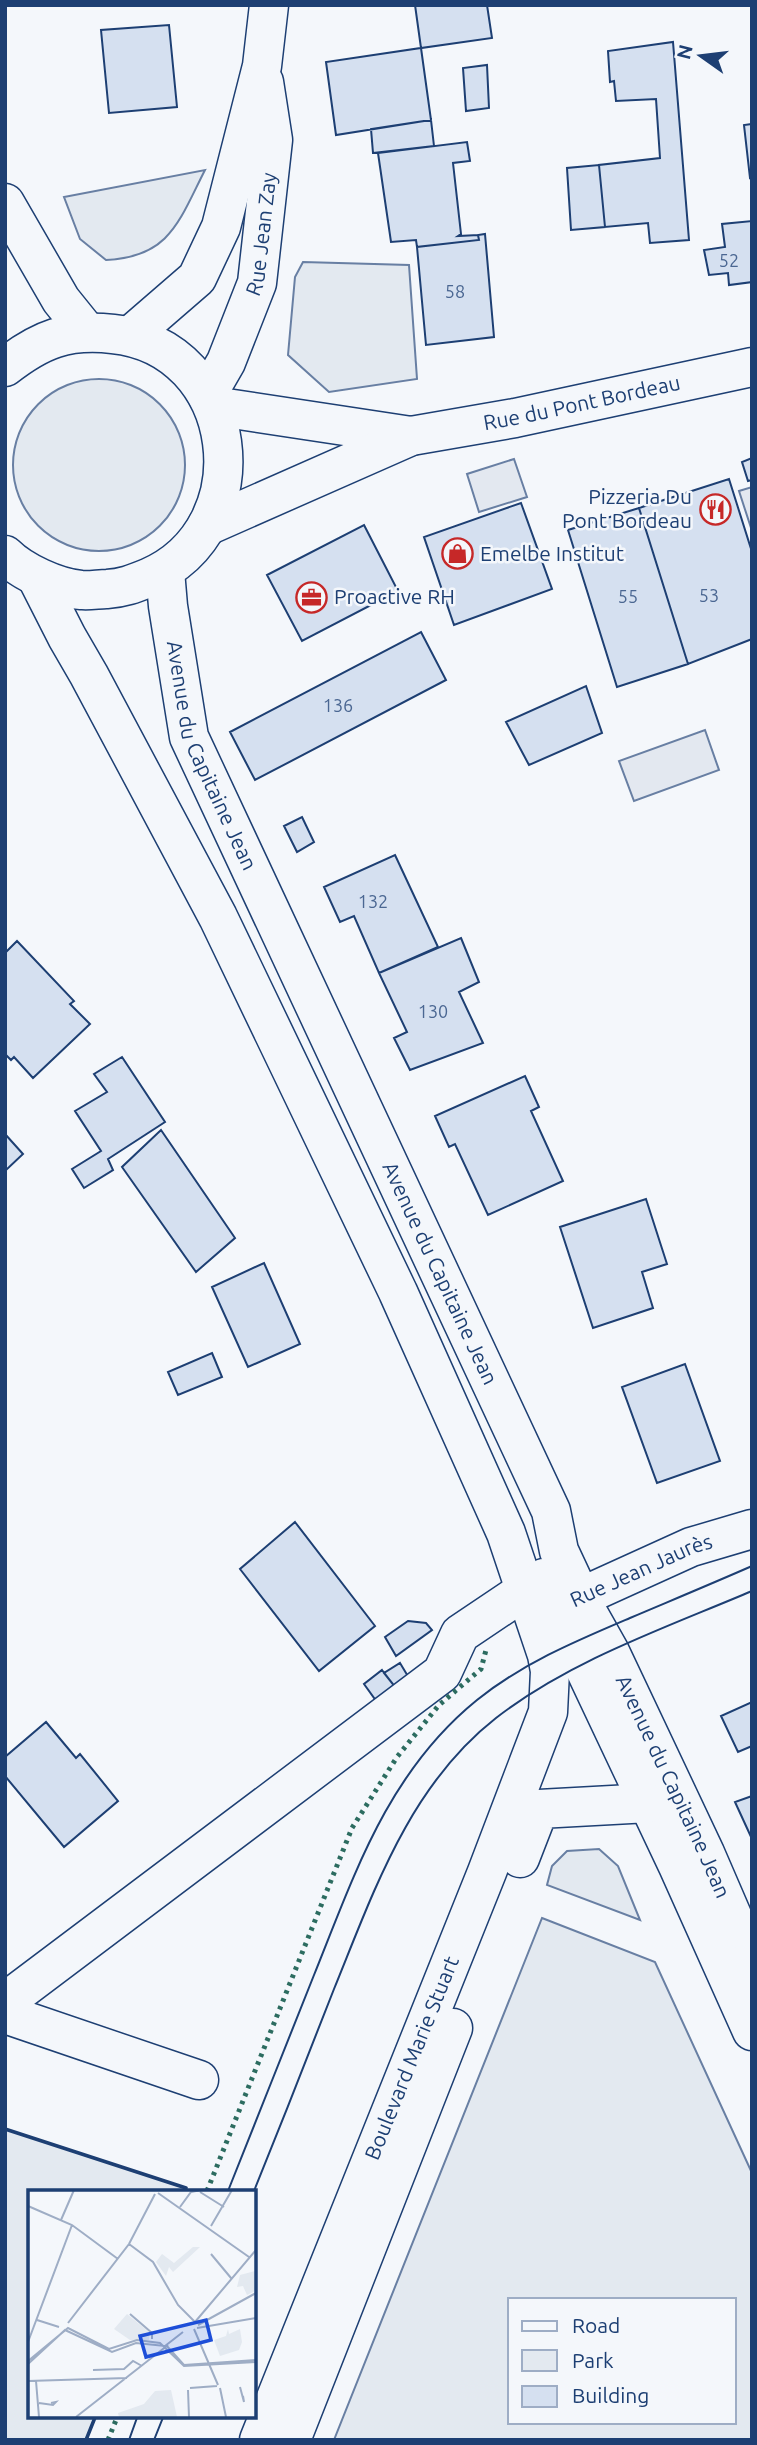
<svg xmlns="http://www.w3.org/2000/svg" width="757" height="2445" font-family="Ubuntu,sans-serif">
	<rect width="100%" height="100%" fill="#f4f7fb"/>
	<path fill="#e3e9f0" stroke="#687fa3" stroke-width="2" fill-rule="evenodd" d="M205,170C179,221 170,257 106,260L80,239L64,197Z
		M303,262L409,265L417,379L329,392L288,355L295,277Z
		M13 465a86 86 0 1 1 172 0a86 86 0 1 1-172 0Z
		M599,1849L618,1866L640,1920L547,1885L552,1866L567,1851Z
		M542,1918L655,1962L752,2173V2440H334ZM510,2300H734V2422H510Z
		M5,2129L186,2188L184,2191H30V2415H96L86,2440H5Z"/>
	<path fill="#e3e8f0" stroke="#687fa3" stroke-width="2" d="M514,459L527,497L479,512L467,474Z
		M752,487V531L739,491Z
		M705,730L719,770L634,801L619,761Z"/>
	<path fill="#d5e0f0" stroke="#1d3f73" stroke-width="2" d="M415,5H487L492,38L421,48Z
		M169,25L177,107L109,113L101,30Z
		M673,42L689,240L650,243L648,223L605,227L599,165L660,158L656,99L616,101L614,81L610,82L608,51Z
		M421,48L431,120L336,135L326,62Z
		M487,65L489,108L466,111L463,68Z
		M431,120L434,146L373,153L371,129Z
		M752,124V177L750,178L744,125Z
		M467,142L470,161L453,163L461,234L458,236L478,235L479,240L417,247L416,240L391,242L378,153Z
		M599,165L605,227L571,230L567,168Z
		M752,221V282L729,285L728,273L709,275L704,250L725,247L722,224Z
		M485,234L494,337L426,345L417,247L479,240L478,235Z
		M752,458V480L748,481L742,462Z
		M729,479L752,552V639L688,664L639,508Z
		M521,503L552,589L454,625L424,537Z
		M639,508L688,664L617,687L568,530Z
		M364,525L398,591L302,641L267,575Z
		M421,632L446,680L255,780L230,732Z
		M586,686L602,733L529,765L506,722Z
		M302,817L314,842L297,852L284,826Z
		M395,855L438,947L379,973L354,916L340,922L324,887Z
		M461,938L479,982L459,992L483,1043L410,1070L394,1038L407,1032L379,973Z
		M17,941L74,1001L70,1004L90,1024L33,1078L14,1057L11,1060L5,1054V953Z
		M122,1057L165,1122L108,1159L113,1170L84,1188L72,1169L101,1151L75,1111L107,1092L94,1074Z
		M525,1076L539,1107L531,1111L563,1181L488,1215L455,1144L449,1147L435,1116Z
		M161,1130L235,1238L196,1272L122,1167Z
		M5,1134L23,1154L5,1171Z
		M646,1199L667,1264L642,1272L653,1308L593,1328L560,1227Z
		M264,1263L300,1344L248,1367L212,1287Z
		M212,1353L222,1377L178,1395L168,1372Z
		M685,1364L720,1461L657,1483L622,1387Z
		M295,1522L375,1626L319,1671L240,1569Z
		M408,1621L426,1623L432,1630L396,1656L385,1637Z
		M400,1663L409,1678L396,1688L384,1673Z
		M382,1670L396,1688L377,1702L364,1684Z
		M752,1702V1746L738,1752L721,1716Z
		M46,1722L76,1758L80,1754L118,1801L64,1847L5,1776V1757Z
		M752,1796V1839L735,1802Z"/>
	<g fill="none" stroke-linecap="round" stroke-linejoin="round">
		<defs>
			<g id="minor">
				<path d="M130,336L197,278L221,227L262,66L269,5"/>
				<path id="s1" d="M207,395L226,362L257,283L273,140L264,82"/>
				<path d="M213,406L411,436"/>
				<path id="s2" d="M207,526L411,436L515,418L752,367"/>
				<path id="s3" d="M550,1611L691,1547L752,1529"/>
				<path d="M5,2002L442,1673L460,1634L524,1591"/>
				<path d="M5,2014L199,2080"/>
			</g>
			<g id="secondary">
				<path d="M5,203L61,300L86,331"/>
				<path d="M5,367C41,339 67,329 113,334C241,347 264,528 148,578C133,584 123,588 107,589C99,589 89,591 81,590C57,588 22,572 5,555"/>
				<path id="s4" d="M165,571L168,606L189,737L551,1511L559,1551L588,1613L610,1652L705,1853L752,1962"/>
				<path d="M37,578L67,637L89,675L218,917L398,1292L506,1533L547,1655L550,1671L548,1712L487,1872L259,2440"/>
				<path d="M544,1578L556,1608L678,1866L752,2031"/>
				<path d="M520,1858L539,1809L649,1803"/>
				<path d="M291,2440L453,2028"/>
			</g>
		</defs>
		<use href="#minor" stroke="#1d3f73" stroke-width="41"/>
		<use href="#secondary" stroke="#1d3f73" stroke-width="41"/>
		<use href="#minor" stroke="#f4f7fb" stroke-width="38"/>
		<use href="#secondary" stroke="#f4f7fb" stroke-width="38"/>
		<path stroke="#1d3f73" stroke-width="2" d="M228,2191C257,2119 285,2047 314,1975C355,1873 388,1772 477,1700C523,1663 576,1641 630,1618C670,1601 711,1584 752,1566
			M254,2191C281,2124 308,2056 334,1989C374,1891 409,1786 496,1718C571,1660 665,1628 752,1591
			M129,2440L138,2415
			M154,2440L164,2415"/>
		<path stroke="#2c6c60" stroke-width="5" stroke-dasharray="3.5 5" stroke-linecap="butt" d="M207,2191L352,1828L397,1757L439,1705L481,1669L486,1650
			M108,2440L118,2415"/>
		<path stroke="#1d3f73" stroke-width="3.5" d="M5,2129L186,2188L184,2191
			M86,2440L96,2415"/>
	</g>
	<defs>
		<symbol id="restaurant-ring" viewBox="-11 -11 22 22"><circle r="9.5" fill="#f4f7fb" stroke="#c62828" stroke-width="1.5"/><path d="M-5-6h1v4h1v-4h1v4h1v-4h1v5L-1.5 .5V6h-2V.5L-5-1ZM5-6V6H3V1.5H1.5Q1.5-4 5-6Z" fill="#c62828"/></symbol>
		<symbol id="shop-ring" viewBox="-11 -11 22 22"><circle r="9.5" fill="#f4f7fb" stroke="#c62828" stroke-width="1.5"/><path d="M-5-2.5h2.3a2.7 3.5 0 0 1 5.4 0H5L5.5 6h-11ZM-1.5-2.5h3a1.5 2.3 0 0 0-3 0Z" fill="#c62828"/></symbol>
		<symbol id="office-ring" viewBox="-11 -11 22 22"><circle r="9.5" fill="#f4f7fb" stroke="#c62828" stroke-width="1.5"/><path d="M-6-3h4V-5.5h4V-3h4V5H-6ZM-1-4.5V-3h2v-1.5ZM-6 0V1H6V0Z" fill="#c62828"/></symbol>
	</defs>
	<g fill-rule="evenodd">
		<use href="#restaurant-ring" x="698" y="492" width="35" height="35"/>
		<use href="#shop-ring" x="440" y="536" width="35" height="35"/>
		<use href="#office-ring" x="294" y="580" width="35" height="35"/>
	</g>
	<g text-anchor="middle" stroke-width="5" stroke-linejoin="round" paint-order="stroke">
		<g font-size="18" fill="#4b6792">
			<text x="729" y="267">52</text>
			<text x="455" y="298">58</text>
			<text x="709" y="602">53</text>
			<text x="628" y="603">55</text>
			<text x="338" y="712">136</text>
			<text x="373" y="908">132</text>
			<text x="433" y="1018">130</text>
		</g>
		<g font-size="21" fill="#1d3f73" stroke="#f4f7fb">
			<text dy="7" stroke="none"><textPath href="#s1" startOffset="172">Rue Jean Zay</textPath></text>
			<text dy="7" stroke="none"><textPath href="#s2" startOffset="397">Rue du Pont Bordeau</textPath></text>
			<text dy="7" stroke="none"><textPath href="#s4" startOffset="192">Avenue du Capitaine Jean</textPath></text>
			<text dy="7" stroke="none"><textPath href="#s4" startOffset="760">Avenue du Capitaine Jean</textPath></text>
			<text dy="7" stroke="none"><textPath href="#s3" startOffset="100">Rue Jean Jaurès</textPath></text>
			<text dy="7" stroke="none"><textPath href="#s4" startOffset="1325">Avenue du Capitaine Jean</textPath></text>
			<text transform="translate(412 2058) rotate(-68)" y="7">Boulevard Marie Stuart</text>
		</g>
		<g font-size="21" fill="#1d3f73" stroke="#f4f7fb" text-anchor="start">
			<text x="692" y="504" text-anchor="end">Pizzeria Du<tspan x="692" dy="24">Pont Bordeau</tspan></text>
			<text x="480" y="561">Emelbe Institut</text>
			<text x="334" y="604">Proactive RH</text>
		</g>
	</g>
	<g transform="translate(28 2190)">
		<rect width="228" height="228" fill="#f4f7fb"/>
		<path d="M165,57H172L145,82L141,77L138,86L128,72L134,64L146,73ZM227,81V101L219,105L215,96L209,97L212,85ZM99,124L121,142V150H102L86,139ZM200,139L201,144L212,139L214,152L211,160L192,166L186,150L198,146ZM143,200L149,227H91L90,223L116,214L127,201Z" fill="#e3e9f0"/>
		<path fill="none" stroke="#9eadc5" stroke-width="2" d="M172,2L196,17M130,3L221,67M0,16L44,35L90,69M152,17L163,2L173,0M33,30L46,0M183,36L204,0M101,54L125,72L150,115L167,132M183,64L203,88M102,124L124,143V149M9,130L31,137M167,132L228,60M40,133L101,54L127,4M170,135L228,103M169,138L228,128M166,139L190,195M0,152L44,35M138,155L156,175L228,170M0,171L40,138L81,159L109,150L132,153L156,176L228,172M0,174L37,140L84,162L108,153L137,156L155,142M65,180L96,179L105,171L114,176M0,191L99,188M8,191L11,227M212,197L216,212L215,206M162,198L189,196M192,198L198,227M160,200L161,227M11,213L25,215L28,212L23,213M48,227L140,155"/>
		<path fill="#1d4ed8" fill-opacity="0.15" stroke="#1d4ed8" stroke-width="3.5" d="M178,130L183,150L118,167L112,146Z"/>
		<rect width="228" height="228" fill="none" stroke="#1d3f73" stroke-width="3.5"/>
	</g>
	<rect width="757" height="2445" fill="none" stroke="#1d3f73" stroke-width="14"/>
	<rect x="508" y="2298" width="228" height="126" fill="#f4f7fb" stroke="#9eadc5" stroke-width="2"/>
	<rect x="522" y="2321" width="35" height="10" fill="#f4f7fb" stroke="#9eadc5" stroke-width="2"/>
	<text x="572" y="2333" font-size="21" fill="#1d3f73">Road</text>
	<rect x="522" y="2350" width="35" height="21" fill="#e3e9f0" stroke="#9eadc5" stroke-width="2"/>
	<text x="572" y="2368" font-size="21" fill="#1d3f73">Park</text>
	<rect x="522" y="2386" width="35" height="21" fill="#d5e0f0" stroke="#9eadc5" stroke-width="2"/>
	<text x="572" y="2403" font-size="21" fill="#1d3f73">Building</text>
	<g transform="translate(701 56) rotate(284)" stroke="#f4f7fb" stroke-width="5" paint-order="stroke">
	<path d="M0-5L12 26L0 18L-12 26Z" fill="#1d3f73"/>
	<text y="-10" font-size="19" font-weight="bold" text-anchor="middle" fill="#1d3f73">N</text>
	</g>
</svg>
